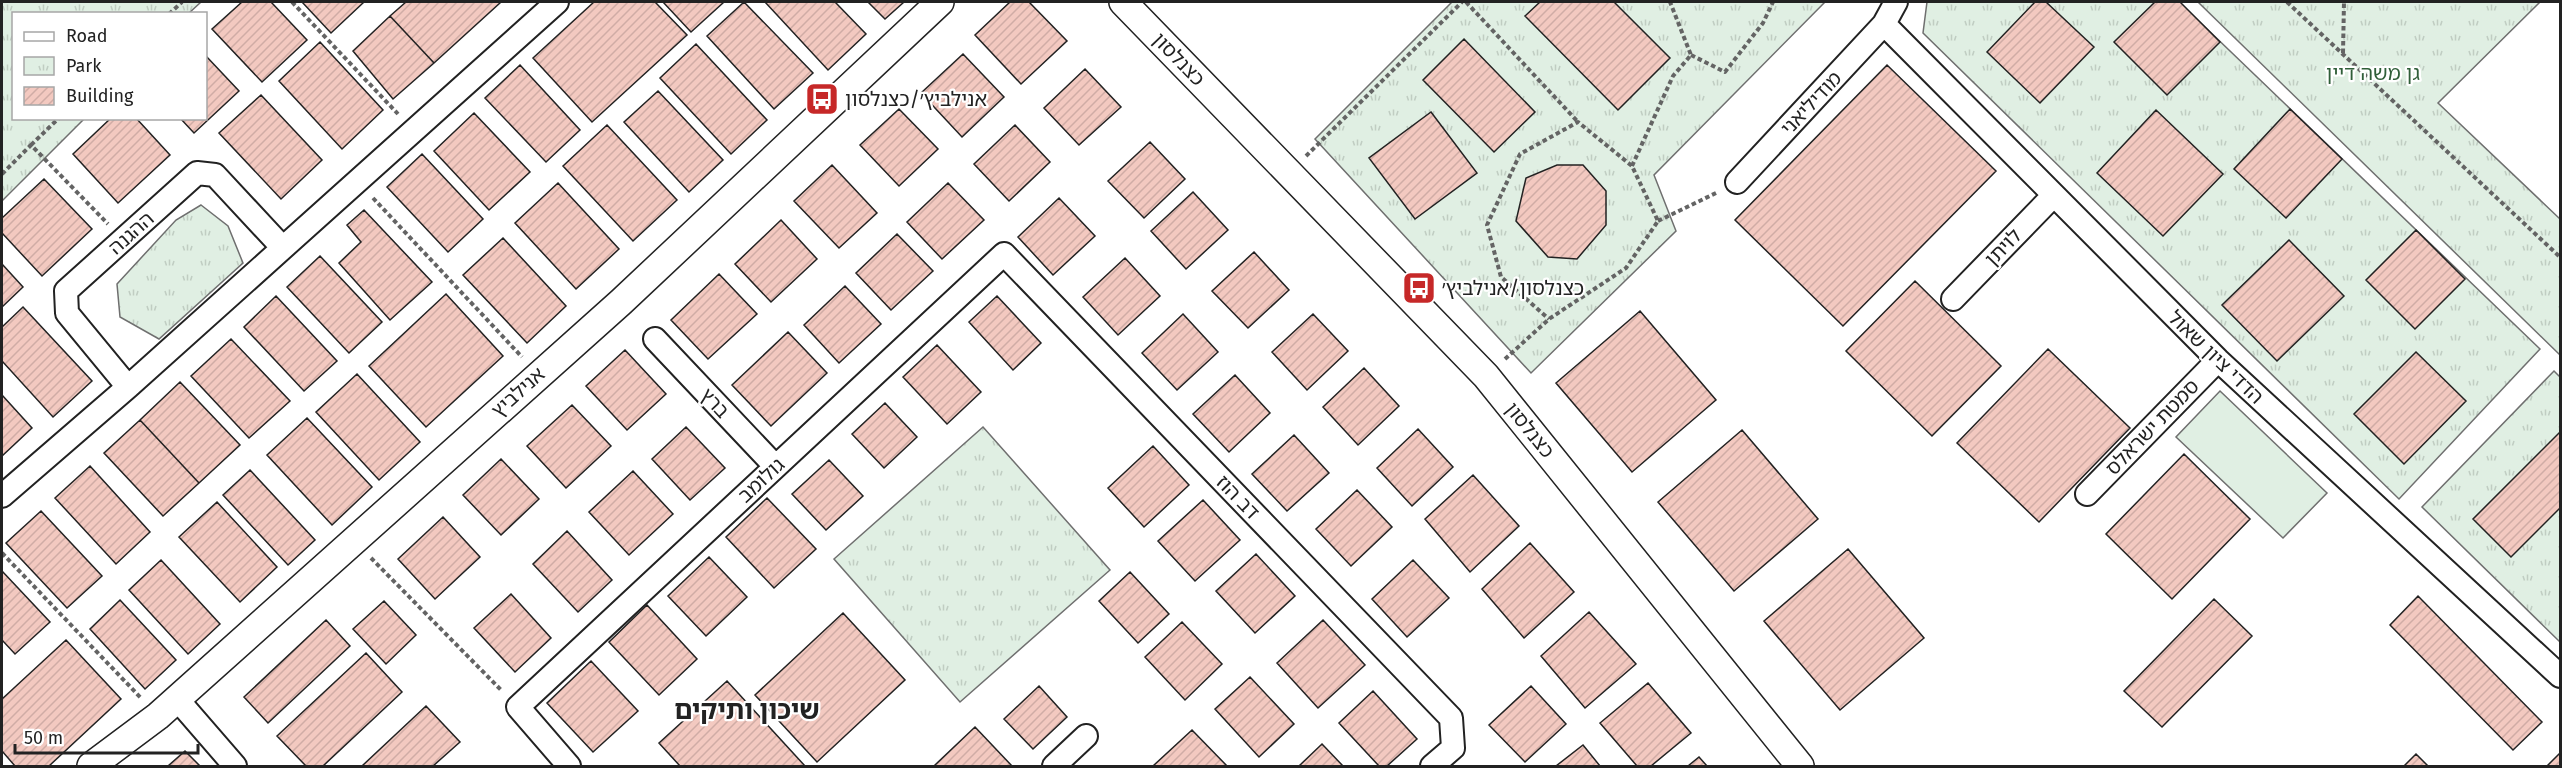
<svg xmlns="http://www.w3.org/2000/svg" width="2562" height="768" font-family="'Fira Sans','Noto Sans Hebrew',sans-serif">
	<defs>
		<pattern id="park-tufts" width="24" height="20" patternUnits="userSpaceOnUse" patternTransform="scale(1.5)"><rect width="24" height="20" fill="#e0efe3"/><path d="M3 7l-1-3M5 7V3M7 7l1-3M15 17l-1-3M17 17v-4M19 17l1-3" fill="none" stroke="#c0cdc2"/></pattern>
		<pattern id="building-hatch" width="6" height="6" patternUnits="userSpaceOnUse" patternTransform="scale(1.5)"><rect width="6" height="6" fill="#f3c9c0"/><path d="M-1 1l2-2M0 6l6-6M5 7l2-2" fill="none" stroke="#d0aca5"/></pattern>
	</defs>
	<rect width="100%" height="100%" fill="#fff"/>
	<path fill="#e0efe3" stroke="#6f6f6f" stroke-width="1.5" d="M2220,391L2327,493L2283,538L2176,437Z"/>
	<path fill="url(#park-tufts)" stroke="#6f6f6f" stroke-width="1.5" d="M2,2H201L189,13L14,14V118L84,119L2,201Z
		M1452,2H1825L1654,175L1676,231L1531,373L1315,139Z
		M1927,2H2179L2540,349L2399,499L1923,33Z
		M2198,2H2540L2438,103L2560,219V355Z
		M201,205L228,226L243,263L159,339L120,317L117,284L176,220Z
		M2554,371L2560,377V642L2422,507Z
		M983,427L1110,570L960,702L834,559Z"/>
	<path fill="url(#building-hatch)" stroke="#222" stroke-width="1.5" d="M242,2H271L307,40L262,82L212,29Z
		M302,2H364L331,33Z
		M406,2H501L434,63L390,16Z
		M594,2H655L687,35L592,122L533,58Z
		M663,2H724L691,32Z
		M744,2L813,73L774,109L707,36Z
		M765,2H835L866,34L828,70Z
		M868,2H904L885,19Z
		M1010,2H1029L1067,41L1021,84L975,35Z
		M1540,2H1614L1670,58L1618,110L1525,16Z
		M2035,2H2046L2094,47L2040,103L1987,52Z
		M2155,2H2180L2220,42L2167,95L2114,42Z
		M390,16L434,63L393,99L353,51Z
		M1464,39L1535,112L1494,152L1423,80Z
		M320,42L383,110L342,149L279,81Z
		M696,44L767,120L731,154L660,78Z
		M963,54L1004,97L962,137L921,93Z
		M206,56L239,91L194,133L180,118H206Z
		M520,65L580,130L546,162L485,98Z
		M1887,65L1996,171L1843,326L1735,220Z
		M1085,69L1121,107L1079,145L1044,108Z
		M658,91L723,160L689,192L624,122Z
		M261,95L322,160L281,199L219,133Z
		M899,109L938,149L899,186L860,145Z
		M2290,109L2342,159L2286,218L2234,169Z
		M2156,110L2223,174L2163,236L2097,173Z
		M1431,112L1477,173L1415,219L1369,158Z
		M474,113L530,172L489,210L434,151Z
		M111,118H136L170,155L118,203L73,154Z
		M607,125L677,200L633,241L563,166Z
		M1015,125L1050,162L1009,201L974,164Z
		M1150,142L1185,179L1144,218L1108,181Z
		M422,154L483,219L448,252L387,187Z
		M832,165L877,213L839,248L794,201Z
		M1557,165H1583L1606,191V225L1577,259L1548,257L1516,221L1526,178Z
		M44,179L92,229L42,276L2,233V218Z
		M558,183L619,249L576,289L515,223Z
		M948,183L984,220L942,259L907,222Z
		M1193,192L1228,230L1186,269L1151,231Z
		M1059,198L1095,236L1053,275L1018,237Z
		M364,210L432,282L390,320L339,263L361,242L347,225Z
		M781,220L817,259L771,302L735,264Z
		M2416,230L2465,279L2415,329L2366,280Z
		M897,234L933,271L891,310L856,273Z
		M503,238L566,306L527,343L463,275Z
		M2289,240L2344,296L2277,361L2222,305Z
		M1254,252L1289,290L1248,328L1212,291Z
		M320,256L382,322L349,353L287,287Z
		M1125,258L1160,296L1118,335L1083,297Z
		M2,264L23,287L2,307Z
		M719,274L757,314L708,359L671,320Z
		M1915,281L2001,366L1932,436L1846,351Z
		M845,286L881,324L839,363L804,325Z
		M446,294L503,356L426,427L369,366Z
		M276,296L337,361L304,391L244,327Z
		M997,296L1041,343L1013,370L969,322Z
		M23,307L92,381L53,417L2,361V327Z
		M1640,311L1716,400L1632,472L1556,383Z
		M1183,314L1218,352L1177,390L1142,353Z
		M1313,314L1348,351L1307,390L1272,352Z
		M788,332L827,373L771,426L732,385Z
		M231,339L290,401L249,438L191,376Z
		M937,345L981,392L947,424L903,377Z
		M2048,349L2130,428L2039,522L1957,443Z
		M625,350L666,394L627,430L586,386Z
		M2416,352L2466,401L2404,464L2354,414Z
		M1364,368L1399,406L1358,445L1323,407Z
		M357,374L420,442L379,480L316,412Z
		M1235,375L1270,413L1229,452L1193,414Z
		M180,382L240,445L199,483L140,420Z
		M2,395L32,428L2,456Z
		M885,403L917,437L884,468L852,434Z
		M572,405L611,446L566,488L527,446Z
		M307,418L372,487L332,525L267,455Z
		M140,420L199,483L163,516L104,453Z
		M686,427L725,468L690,500L652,459Z
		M1418,429L1453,467L1412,506L1377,468Z
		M1742,430L1818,519L1734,591L1658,502Z
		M2560,432V508L2511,557L2473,519Z
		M1294,435L1329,473L1287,511L1252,474Z
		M1153,446L1189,485L1144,527L1108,488Z
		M2184,454L2250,519L2172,599L2106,534Z
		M501,459L539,499L501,535L463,495Z
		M829,460L863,496L826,530L792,494Z
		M90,466L150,532L116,564L55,498Z
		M250,470L315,540L288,565L223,495Z
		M633,471L673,514L629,555L589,512Z
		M1473,475L1519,526L1470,572L1425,519Z
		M1357,490L1392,527L1351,566L1316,529Z
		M767,498L816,549L774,588L726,537Z
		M1203,500L1240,540L1195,581L1158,541Z
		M217,502L277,567L240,602L179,537Z
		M41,511L102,576L67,608L6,543Z
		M443,517L480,557L435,599L398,559Z
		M567,531L612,580L578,612L533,564Z
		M1530,543L1574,592L1524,638L1482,589Z
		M1848,549L1924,638L1840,710L1764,621Z
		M1256,554L1295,596L1255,633L1216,591Z
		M709,557L747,597L706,636L668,596Z
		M161,560L220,624L188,654L129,590Z
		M1413,560L1449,598L1407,637L1372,599Z
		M2,571L50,622L15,654L2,640Z
		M1130,572L1169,614L1138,643L1099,601Z
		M511,594L551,638L515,672L474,628Z
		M2418,596L2542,722L2513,750L2390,625Z
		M2214,599L2252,636L2162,727L2124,691Z
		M120,600L176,660L145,689L90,629Z
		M384,601L416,635L386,664L353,629Z
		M647,605L697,659L659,695L609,642Z
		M1589,612L1636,664L1585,708L1541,656Z
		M843,613L905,680L817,762L755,695Z
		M326,620L350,646L268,723L244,697Z
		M1323,620L1365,665L1318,708L1277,663Z
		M1182,622L1222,664L1185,700L1145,657Z
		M66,640L121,699L49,766H15L2,751V699Z
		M366,653L402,692L323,766H306L277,736Z
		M591,661L638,711L593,752L547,703Z
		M1250,677L1294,724L1259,757L1215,709Z
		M727,681L805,766H680L659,743Z
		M1648,683L1691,733L1651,766H1637L1600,723Z
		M1039,686L1067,717L1033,749L1004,719Z
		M1531,686L1566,724L1525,762L1489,725Z
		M1373,691L1417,739L1387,766H1379L1339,723Z
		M426,706L460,742L433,766H362Z
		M975,727L1012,766H937L935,765Z
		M1192,730L1227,766H1153Z
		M1322,744L1343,766H1299Z
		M1583,745L1600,766H1556Z
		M185,751L200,766H168Z
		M2560,753V766H2547Z
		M2416,754L2428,766H2404Z
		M1699,757L1707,766H1688Z"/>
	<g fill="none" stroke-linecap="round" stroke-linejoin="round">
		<defs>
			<path id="minor" d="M1884,24L2218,360L2560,676
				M1737,182L1884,24L1896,2
				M1953,299L2054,195
				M655,339L775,466
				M128,387L67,313L66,291L197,173L215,175L282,247
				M2087,494L2218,360
				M2,496L128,387L557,2
				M177,699L235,766
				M569,766L518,707L1004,254L1451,718L1453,748L1432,766
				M1054,766L1086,736"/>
			<path id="tertiary" d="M1123,2L1486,376L1800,766
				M91,766L158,716L621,302L940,2"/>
		</defs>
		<use href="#minor" stroke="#222" stroke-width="26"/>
		<use href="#tertiary" stroke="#222" stroke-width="30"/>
		<path stroke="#646464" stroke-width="4" stroke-dasharray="4.5 3" stroke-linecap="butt" d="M292,2L398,114
			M1466,2L1578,122
			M2287,2L2560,257
			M169,14L182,2
			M2343,53L2344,2
			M1691,55L1725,72L1763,23L1773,2
			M31,145L59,118
			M1306,156L1462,2
			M1632,166L1673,76L1691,55L1670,2
			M2,174L31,145L108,224
			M373,198L522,357
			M1658,221L1716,193
			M1505,359L1549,319L1626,268L1658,221L1632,166L1578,122L1520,154L1487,225L1501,277L1549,319
			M2,553L141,698
			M371,558L502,691"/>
		<use href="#minor" stroke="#fff" stroke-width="22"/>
		<use href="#tertiary" stroke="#fff" stroke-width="27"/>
	</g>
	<defs>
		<symbol id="bus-square" viewBox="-11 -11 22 22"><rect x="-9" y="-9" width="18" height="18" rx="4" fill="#c62828" stroke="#fff"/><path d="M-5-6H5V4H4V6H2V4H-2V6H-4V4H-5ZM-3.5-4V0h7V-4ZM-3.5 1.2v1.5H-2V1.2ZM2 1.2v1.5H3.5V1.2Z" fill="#fff"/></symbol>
	</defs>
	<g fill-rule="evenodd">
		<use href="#bus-square" x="803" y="80" width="38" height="38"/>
		<use href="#bus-square" x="1400" y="269" width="38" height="38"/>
	</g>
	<g text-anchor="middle" stroke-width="4.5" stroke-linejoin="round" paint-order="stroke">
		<g font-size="20" fill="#222" stroke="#fff">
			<text transform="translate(1179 59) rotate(46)" y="7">כצנלסון</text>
			<text transform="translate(1811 103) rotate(-47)" y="7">מודיליאני</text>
			<text transform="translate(131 233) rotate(-42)" y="7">ההגנה</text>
			<text transform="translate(2003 247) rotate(-46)" y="7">לויתן</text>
			<text transform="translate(2216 357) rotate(44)" y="7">הדדי ציון שאול</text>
			<text transform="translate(518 392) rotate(-42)" y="7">אנילביץ</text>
			<text transform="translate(715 403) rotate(47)" y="7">ברץ</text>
			<text transform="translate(2152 427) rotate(-46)" y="7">סמטת ישראלס</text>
			<text transform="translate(1530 430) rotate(51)" y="7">כצנלסון</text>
			<text transform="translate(761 480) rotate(-43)" y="7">גולומב</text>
			<text transform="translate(1238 497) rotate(46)" y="7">דב הוז</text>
		</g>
		<g font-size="20" fill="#2f5e38" stroke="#fff">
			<text x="2373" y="80">גן משה דיין</text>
		</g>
		<g font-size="20" fill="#222" stroke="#fff" text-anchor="start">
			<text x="845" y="106">אנילביץ׳/כצנלסון</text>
			<text x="1442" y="295">כצנלסון/אנילביץ׳</text>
		</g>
		<g font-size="26" font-weight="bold" fill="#222" stroke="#fff">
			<text x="747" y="719">שיכון ותיקים</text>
		</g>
	</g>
	<rect width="2562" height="768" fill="none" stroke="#222222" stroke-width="6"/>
	<rect x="12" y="12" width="195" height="108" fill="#ffffff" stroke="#a7a7a7" stroke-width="1.5"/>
	<rect x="24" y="32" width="30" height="9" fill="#ffffff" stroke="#a7a7a7" stroke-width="1.5"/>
	<text x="66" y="42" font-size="18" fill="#222222">Road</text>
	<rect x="24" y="57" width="30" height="18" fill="url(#park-tufts)" stroke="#a7a7a7" stroke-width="1.5"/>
	<text x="66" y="72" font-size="18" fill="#222222">Park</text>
	<rect x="24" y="87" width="30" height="18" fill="url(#building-hatch)" stroke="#a7a7a7" stroke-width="1.5"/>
	<text x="66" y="102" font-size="18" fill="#222222">Building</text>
	<path d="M15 744v9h183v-9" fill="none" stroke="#222222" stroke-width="3"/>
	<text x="24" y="744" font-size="18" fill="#222222" stroke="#ffffff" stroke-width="4.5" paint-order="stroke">50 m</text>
</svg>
